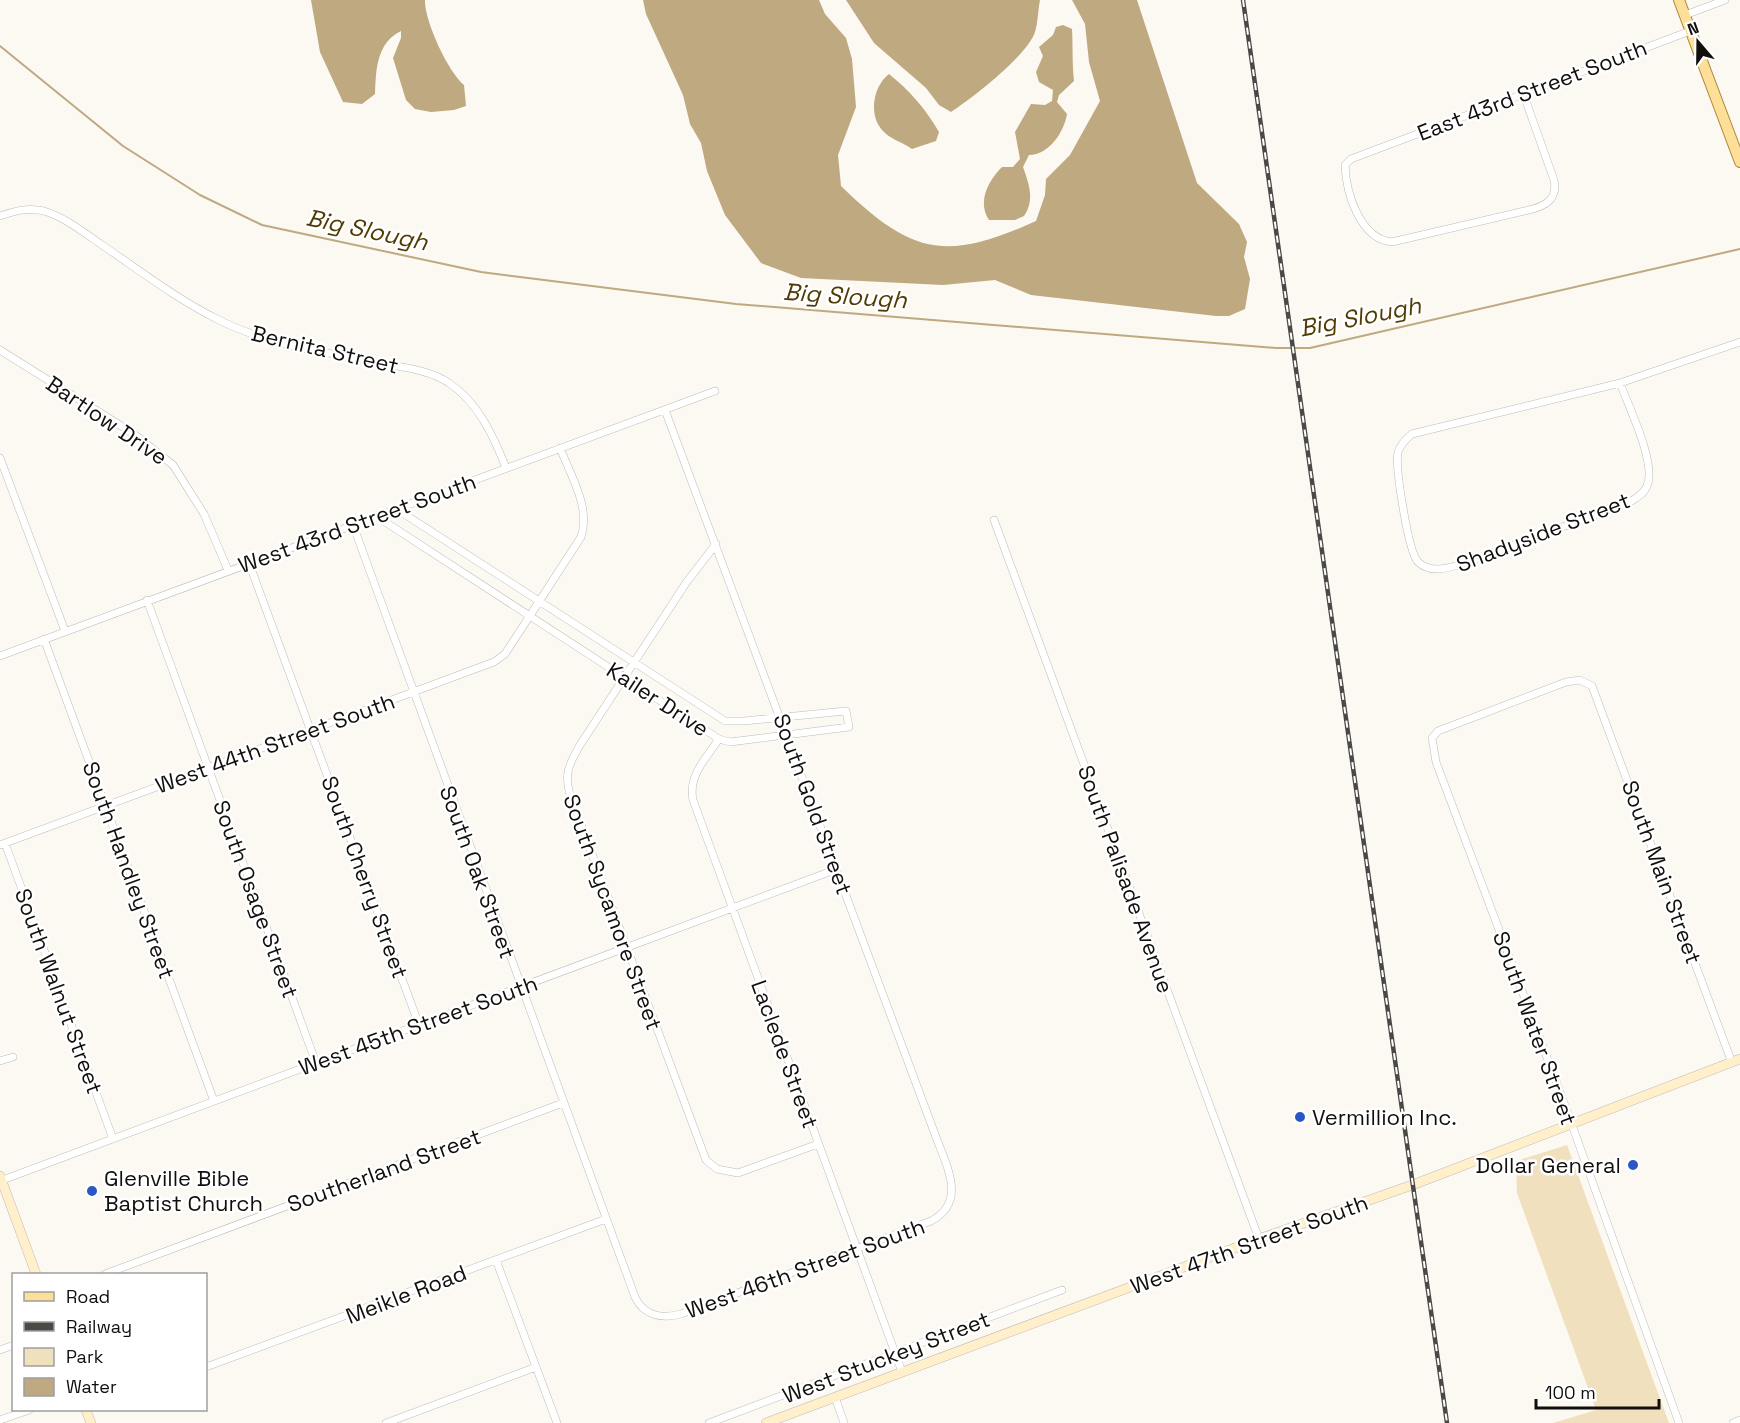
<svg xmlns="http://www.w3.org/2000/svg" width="1740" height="1423" font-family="'Space Grotesk',sans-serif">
	<rect width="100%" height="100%" fill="#fcf8f2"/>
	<path fill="#f1e0be" d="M1567,1145L1669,1423H1553L1596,1410L1517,1193L1516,1161Z"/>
	<path fill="#bea980" d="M311,0H425C424,20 448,72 464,85L466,106L454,110L431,112L415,109L406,100L393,58L401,38V31C376,43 376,71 375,94L362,104L343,102L320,52Z
		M643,0H819L825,14L846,38L852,59L856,107L838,155L841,186C912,255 946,262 1036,221L1045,195L1046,179L1070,155L1100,101L1089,62L1085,24L1072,0H1137L1197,183L1239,224L1247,242L1244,257L1250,279L1245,309L1229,316H1216L1031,295L995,280L943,285L801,278L761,263L725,215L707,171L701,143L690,124L683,95L646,14Z
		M846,0H1040C1038,10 1038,22 1035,32C1028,55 971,99 951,112L939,105L926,88L874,43Z
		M1063,25L1072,29C1073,47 1072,63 1074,81L1059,95L1057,102L1067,114C1064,132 1049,155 1029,155L1023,167C1029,184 1035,200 1024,216L1015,220H989C977,202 988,181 1002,167H1013L1020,159L1015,132L1031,104L1045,105L1052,101L1053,90L1039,82L1036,72L1043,56L1039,47L1053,35L1056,27Z
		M889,74C910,91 925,108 939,132L936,141L912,149C902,142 890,139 883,131C868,116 873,86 889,74Z"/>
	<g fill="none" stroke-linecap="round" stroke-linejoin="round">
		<path stroke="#bea980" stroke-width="2" d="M0,46L123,146L200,195L262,225L481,272L736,304L1276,348H1310L1740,249"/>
		<defs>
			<path id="street" d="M1685,15L1725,0
				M1523,93L1554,180C1558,199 1546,206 1529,210L1392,242C1360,239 1346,193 1345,165L1351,159L1690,31
				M0,216C15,211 28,207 44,211C64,217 82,231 99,243C138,269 175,298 217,319C266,344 322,352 375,362C399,367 429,369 449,383C478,402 494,437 506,468
				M0,350L134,434L173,465L204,514L228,570
				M1620,383C1628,405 1657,464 1647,486C1644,494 1637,497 1630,502L1462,564C1448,568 1431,574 1418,562C1408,551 1395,467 1398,452C1400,445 1406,439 1412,434L1620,383L1740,342
				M0,458L65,631
				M376,516L719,739L730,742L849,727L846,711L744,721H725L398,510
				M994,520L1259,1239
				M353,525L635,1297C644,1316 662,1319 681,1314L931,1221C967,1202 947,1167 936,1137L665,410
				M716,544L686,583L580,745C569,764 564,774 570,795L706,1160L717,1169L738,1173L818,1144
				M249,563L419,1025
				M147,600L316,1063
				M44,639L214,1101
				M0,656L715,391
				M719,739C706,758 688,776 693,800L902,1372
				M5,843L113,1139
				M0,845L494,662L505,654L581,537C591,508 571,476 560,448
				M0,1061L13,1057
				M0,1181L837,869
				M496,1260L557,1423
				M105,1274L563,1103
				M0,1350L14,1345
				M206,1367L606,1219
				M835,1397L844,1423
				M0,1420L29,1410
				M386,1423L536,1367
				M709,1423L1062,1290
				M1679,1423L1563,1100L1436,762L1432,738L1438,731L1566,682L1580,680L1592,686L1732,1063
				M1733,1423L1740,1420"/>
			<path id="secondary" d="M0,1176L36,1274
				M86,1410L91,1423
				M766,1423L1259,1239L1415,1184L1740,1059"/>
			<path id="primary" d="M1679,0L1740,162"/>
		</defs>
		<use href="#street" stroke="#bfbcb5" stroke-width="8"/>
		<use href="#secondary" stroke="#bfbcb5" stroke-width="10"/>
		<use href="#primary" stroke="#ab883a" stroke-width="12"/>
		<use href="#street" stroke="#fff" stroke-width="7"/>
		<use href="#secondary" stroke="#ffefcb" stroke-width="9"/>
		<use href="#primary" stroke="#fedf98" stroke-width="10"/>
		<defs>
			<path id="rail" d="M1243,0L1447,1423"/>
		</defs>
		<use href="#rail" stroke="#4b4946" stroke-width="4.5"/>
		<use href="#rail" stroke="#fff" stroke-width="2" stroke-dasharray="7" stroke-linecap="butt"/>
	</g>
	<g fill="#2b57c6" stroke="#fff" stroke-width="2">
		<circle cx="1300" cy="1117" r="6"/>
		<circle cx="1633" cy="1165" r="6"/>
		<circle cx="92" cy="1191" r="6"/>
	</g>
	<g text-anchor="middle" stroke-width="5" stroke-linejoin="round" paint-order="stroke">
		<g font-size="22" fill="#100f0d" stroke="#fff">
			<text transform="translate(1532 90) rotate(-21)" y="8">East 43rd Street South</text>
			<text transform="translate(325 349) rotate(13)" y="8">Bernita Street</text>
			<text transform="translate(107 420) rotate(34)" y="8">Bartlow Drive</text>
			<text transform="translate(357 523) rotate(-20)" y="8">West 43rd Street South</text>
			<text transform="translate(1543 532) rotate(-21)" y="8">Shadyside Street</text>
			<text transform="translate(658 699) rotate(33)" y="8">Kailer Drive</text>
			<text transform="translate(275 743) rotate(-20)" y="8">West 44th Street South</text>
			<text transform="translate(813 804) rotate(70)" y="8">South Gold Street</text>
			<text transform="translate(129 870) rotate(70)" y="8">South Handley Street</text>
			<text transform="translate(478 872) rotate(70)" y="8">South Oak Street</text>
			<text transform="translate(1662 872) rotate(70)" y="8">South Main Street</text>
			<text transform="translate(365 877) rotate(70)" y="8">South Cherry Street</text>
			<text transform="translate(1126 879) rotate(70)" y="8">South Palisade Avenue</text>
			<text transform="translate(256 899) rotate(70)" y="8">South Osage Street</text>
			<text transform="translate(613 912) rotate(70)" y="8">South Sycamore Street</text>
			<text transform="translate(59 991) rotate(70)" y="8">South Walnut Street</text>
			<text transform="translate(418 1025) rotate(-20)" y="8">West 45th Street South</text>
			<text transform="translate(1535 1028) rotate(70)" y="8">South Water Street</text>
			<text transform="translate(785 1054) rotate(70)" y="8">Laclede Street</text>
			<text transform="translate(384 1170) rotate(-20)" y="8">Southerland Street</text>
			<text transform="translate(1249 1244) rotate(-20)" y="8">West 47th Street South</text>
			<text transform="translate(805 1268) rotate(-20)" y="8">West 46th Street South</text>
			<text transform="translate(406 1294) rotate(-21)" y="8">Meikle Road</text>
			<text transform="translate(886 1357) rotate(-21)" y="8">West Stuckey Street</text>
		</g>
		<g font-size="22" fill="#100f0d" stroke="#fff" text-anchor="start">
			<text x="1312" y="1125">Vermillion Inc.</text>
			<text x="1621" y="1173" text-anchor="end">Dollar General</text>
			<text x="104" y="1186">Glenville Bible<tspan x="104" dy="25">Baptist Church</tspan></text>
		</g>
		<g font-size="24" font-style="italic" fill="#513b04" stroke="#fff">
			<text transform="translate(367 230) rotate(12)" y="8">Big Slough</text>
			<text transform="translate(845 296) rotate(4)" y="8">Big Slough</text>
			<text transform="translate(1360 317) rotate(-11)" y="8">Big Slough</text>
		</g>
	</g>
	<rect x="12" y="1273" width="195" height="138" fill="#ffffff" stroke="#9f9f9e" stroke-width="1.5"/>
	<rect x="24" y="1292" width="30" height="9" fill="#fedf98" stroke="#9f9f9e" stroke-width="1.5"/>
	<text x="66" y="1303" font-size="18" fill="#100f0d">Road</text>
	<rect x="24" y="1322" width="30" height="9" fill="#4b4946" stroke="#9f9f9e" stroke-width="1.5"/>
	<text x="66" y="1333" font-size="18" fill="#100f0d">Railway</text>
	<rect x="24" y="1348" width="30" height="18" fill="#f1e0be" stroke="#9f9f9e" stroke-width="1.5"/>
	<text x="66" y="1363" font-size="18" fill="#100f0d">Park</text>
	<rect x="24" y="1378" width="30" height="18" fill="#bea980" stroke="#9f9f9e" stroke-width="1.5"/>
	<text x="66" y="1393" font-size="18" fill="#100f0d">Water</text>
	<g transform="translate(1698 42) rotate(340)" stroke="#ffffff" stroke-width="4.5" paint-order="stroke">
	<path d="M0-4.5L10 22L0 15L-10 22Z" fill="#100f0d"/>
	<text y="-9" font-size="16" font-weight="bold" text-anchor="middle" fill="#100f0d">N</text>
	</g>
	<path d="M1536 1399v9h123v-9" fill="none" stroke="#100f0d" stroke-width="3"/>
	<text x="1545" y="1399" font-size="18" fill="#100f0d" stroke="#ffffff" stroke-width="4.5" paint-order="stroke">100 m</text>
</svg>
